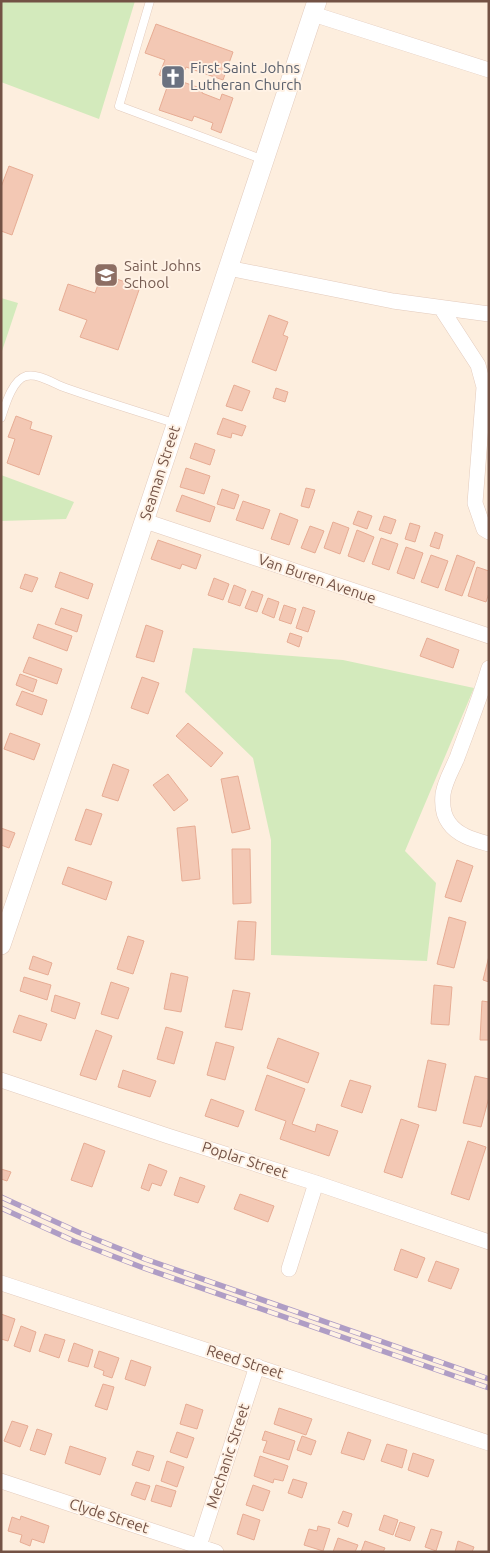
<svg xmlns="http://www.w3.org/2000/svg" width="490" height="1553" font-family="Ubuntu,sans-serif">
	<rect width="100%" height="100%" fill="#fdeede"/>
	<path fill="#d3eabc" d="M1,1H135L99,119L1,82Z
		M1,298L18,303L1,354Z
		M1,475L74,502L66,519L1,521Z
		M193,648L343,660L474,688L405,851L436,883L427,961L271,955V840L253,758L185,692Z"/>
	<path fill="#f3c8b4" stroke="#e7ac94" d="M156,24L233,52L223,80L186,67L180,81L203,89L202,93L220,100L222,94L233,98L221,133L211,129L213,123L194,116L192,121L159,110L170,79L159,75L165,60L145,53Z
		M9,166L33,175L12,235L1,231V187Z
		M102,274L140,287L118,350L80,337L87,320L59,310L68,284L95,293Z
		M269,315L288,322L283,335L288,337L276,371L252,362Z
		M234,385L250,391L242,411L226,406Z
		M276,388L288,392L285,402L273,398Z
		M16,416L32,422L30,429L52,436L39,475L7,463L15,439L8,437Z
		M223,418L246,426L242,436L232,433L231,438L217,434Z
		M195,443L215,450L210,465L190,458Z
		M186,468L210,476L204,494L180,487Z
		M306,488L315,490L309,508L301,506Z
		M222,489L239,495L234,509L217,504Z
		M182,495L215,507L210,522L176,511Z
		M243,501L270,510L263,529L236,520Z
		M358,511L372,516L367,529L353,524Z
		M280,513L298,520L289,545L271,539Z
		M384,516L396,520L391,534L379,530Z
		M333,522L349,528L340,554L324,548Z
		M410,523L420,526L415,542L405,539Z
		M310,526L324,531L315,553L301,548Z
		M357,530L374,537L364,562L348,556Z
		M435,532L443,535L439,549L430,546Z
		M381,538L398,544L389,570L372,564Z
		M158,540L201,555L196,569L182,564L180,569L151,559Z
		M406,547L423,553L414,579L397,573Z
		M431,555L448,561L438,588L421,582Z
		M457,555L475,562L462,596L445,590Z
		M477,567L489,571V593L486,602L468,596Z
		M60,572L93,584L88,599L55,587Z
		M25,574L38,578L32,592L20,588Z
		M214,578L229,584L223,600L208,595Z
		M234,585L246,590L240,606L228,602Z
		M252,591L263,595L257,612L245,608Z
		M268,598L279,602L274,618L262,613Z
		M284,605L296,609L291,624L279,620Z
		M303,607L315,611L308,632L296,628Z
		M61,608L82,615L77,632L55,624Z
		M38,624L72,636L67,651L33,638Z
		M146,625L163,631L154,662L136,657Z
		M290,633L302,637L299,647L287,642Z
		M427,638L459,650L453,668L420,656Z
		M29,657L62,669L57,684L23,672Z
		M20,674L37,680L33,692L16,685Z
		M142,677L159,683L148,714L131,708Z
		M22,691L47,700L42,715L16,705Z
		M188,723L223,753L211,767L176,736Z
		M10,733L40,744L34,760L4,749Z
		M113,764L129,770L118,801L102,796Z
		M168,774L188,800L174,811L153,785Z
		M238,776L250,829L232,833L221,779Z
		M86,809L102,814L91,845L75,840Z
		M195,826L200,879L182,881L177,828Z
		M1,828L15,833L9,848L1,845Z
		M232,849H250L251,903L233,904Z
		M457,860L473,866L461,902L445,897Z
		M68,867L112,882L106,900L62,884Z
		M449,917L466,922L454,968L437,964Z
		M238,921L256,922L254,960L235,959Z
		M128,936L144,941L133,974L117,969Z
		M33,956L52,963L48,975L29,969Z
		M489,956V982L483,980Z
		M171,973L188,977L181,1012L164,1009Z
		M24,977L51,985L47,1000L20,991Z
		M111,982L129,988L118,1019L101,1014Z
		M434,985L452,987L449,1025L431,1024Z
		M233,990L250,993L242,1030L225,1027Z
		M55,995L80,1003L75,1019L51,1011Z
		M482,1001L489,1002V1040H480Z
		M19,1015L47,1024L41,1041L13,1032Z
		M166,1027L183,1032L174,1064L157,1059Z
		M96,1030L112,1036L96,1080L80,1075Z
		M278,1038L319,1053L308,1083L267,1068Z
		M216,1042L234,1047L225,1080L207,1075Z
		M428,1060L446,1064L436,1111L418,1107Z
		M123,1070L156,1081L150,1097L118,1087Z
		M267,1075L305,1089L292,1124L315,1132L317,1124L338,1131L329,1156L280,1139L286,1121L255,1110Z
		M475,1076L489,1079V1097L481,1127L463,1123Z
		M350,1080L371,1086L362,1113L341,1106Z
		M211,1099L244,1111L238,1127L205,1116Z
		M401,1119L419,1125L402,1178L384,1172Z
		M468,1141L486,1147L469,1200L451,1194Z
		M84,1143L105,1151L92,1187L71,1180Z
		M149,1164L167,1171L161,1186L152,1183L149,1191L141,1188Z
		M1,1169L11,1172L7,1181L1,1179Z
		M180,1177L205,1186L198,1203L174,1195Z
		M240,1194L274,1206L268,1222L234,1209Z
		M401,1249L425,1258L417,1278L394,1270Z
		M436,1261L459,1269L451,1289L428,1281Z
		M1,1314L15,1319L8,1341L1,1339Z
		M21,1326L36,1332L30,1352L14,1346Z
		M45,1334L65,1340L59,1358L39,1351Z
		M74,1343L93,1350L88,1367L68,1361Z
		M99,1351L119,1358L112,1378L103,1375L104,1371L94,1367Z
		M131,1360L151,1367L145,1386L125,1379Z
		M103,1384L114,1387L107,1410L95,1406Z
		M186,1404L203,1410L197,1429L180,1424Z
		M279,1408L312,1419L306,1435L274,1424Z
		M12,1421L28,1426L20,1447L4,1441Z
		M37,1429L52,1434L45,1455L30,1450Z
		M265,1431L295,1441L289,1460L263,1452L267,1441L262,1440Z
		M177,1432L194,1438L187,1458L170,1452Z
		M348,1432L371,1440L364,1460L341,1453Z
		M302,1436L316,1441L311,1455L297,1450Z
		M387,1444L407,1450L402,1468L381,1461Z
		M70,1446L106,1458L100,1475L65,1463Z
		M137,1451L154,1456L149,1471L132,1465Z
		M413,1453L434,1460L428,1477L408,1470Z
		M260,1456L288,1466L283,1481L274,1479L273,1483L254,1476Z
		M167,1461L184,1467L177,1487L161,1481Z
		M293,1479L307,1483L302,1498L288,1493Z
		M136,1482L150,1486L145,1500L131,1495Z
		M156,1485L176,1491L171,1507L151,1501Z
		M253,1485L270,1491L263,1511L246,1505Z
		M343,1511L352,1514L348,1527L338,1523Z
		M243,1514L260,1520L254,1540L237,1534Z
		M384,1515L398,1520L393,1535L379,1530Z
		M21,1516L49,1526L44,1543L32,1539L30,1546L20,1542L22,1535L8,1531L12,1517L20,1520Z
		M400,1522L415,1527L410,1541L395,1536Z
		M318,1526L330,1529L323,1551L304,1545L309,1529L317,1531Z
		M431,1529L442,1532L436,1551L425,1547Z
		M338,1538L358,1545L355,1552H333Z
		M365,1541L385,1548L383,1552H361Z
		M458,1541L474,1547L472,1552H455Z"/>
	<g fill="none" stroke-linecap="round" stroke-linejoin="round">
		<defs>
			<path id="service" d="M150,1L119,106L264,160
				M1,418C5,406 12,380 26,376C39,373 54,384 66,388C103,401 140,412 177,424"/>
			<path id="minor" d="M313,14L489,70
				M228,268L393,301L489,314
				M441,308L478,365L484,387L475,503L484,529L489,532
				M145,521L489,636
				M489,668C480,698 468,728 457,758C452,770 445,781 443,794C442,804 443,815 449,823C458,836 475,840 489,844
				M1,1080L168,1136L316,1183L489,1242
				M289,1269L316,1183
				M1,1283L489,1443
				M1,1481L216,1552
				M199,1546L257,1366"/>
			<path id="tertiary" d="M1,945L80,714L317,1"/>
		</defs>
		<use href="#service" stroke="#e3cbbd" stroke-width="9"/>
		<use href="#minor" stroke="#e3cbbd" stroke-width="16"/>
		<use href="#tertiary" stroke="#e3cbbd" stroke-width="20"/>
		<use href="#service" stroke="#fff" stroke-width="8"/>
		<use href="#minor" stroke="#fff" stroke-width="15"/>
		<use href="#tertiary" stroke="#fff" stroke-width="19"/>
		<defs>
			<path id="rail" d="M1,1197L78,1232L145,1259L489,1379
				M1,1208L74,1241L141,1267L489,1388"/>
		</defs>
		<use href="#rail" stroke="#af9dc5" stroke-width="5.5"/>
		<use href="#rail" stroke="#fff2e5" stroke-width="4" stroke-dasharray="11" stroke-linecap="butt"/>
	</g>
	<defs>
		<symbol id="church-square" viewBox="-11 -11 22 22"><rect x="-9" y="-9" width="18" height="18" rx="4" fill="#6b7280" stroke="#fff2e5"/><path d="M-1.2-6h2.4v3.5h3.3v2.4h-3.3V6h-2.4V-.1h-3.3v-2.4h3.3Z" fill="#fff"/></symbol>
		<symbol id="school-square" viewBox="-11 -11 22 22"><rect x="-9" y="-9" width="18" height="18" rx="4" fill="#8d6e63" stroke="#fff2e5"/><path d="M0-5L7-2L0 1L-7-2ZM-4 1L0 2.5L4 1V4Q0 6-4 4Z" fill="#fff"/></symbol>
	</defs>
	<g fill-rule="evenodd">
		<use href="#church-square" x="159" y="63" width="28" height="28"/>
		<use href="#school-square" x="92" y="261" width="28" height="28"/>
	</g>
	<g text-anchor="middle" stroke-width="4" stroke-linejoin="round" paint-order="stroke">
		<g font-size="15" fill="#5b616d" stroke="#fff2e5" text-anchor="start">
			<text x="190" y="73">First Saint Johns<tspan x="190" dy="17">Lutheran Church</tspan></text>
		</g>
		<g font-size="15" fill="#785e54" stroke="#fff2e5" text-anchor="start">
			<text x="124" y="271">Saint Johns<tspan x="124" dy="17">School</tspan></text>
		</g>
		<g font-size="15" fill="#735245" stroke="#fff2e5">
			<text transform="translate(160 473) rotate(-72)" y="5">Seaman Street</text>
			<text transform="translate(317 579) rotate(19)" y="5">Van Buren Avenue</text>
			<text transform="translate(245 1160) rotate(18)" y="5">Poplar Street</text>
			<text transform="translate(245 1362) rotate(18)" y="5">Reed Street</text>
			<text transform="translate(228 1456) rotate(-72)" y="5">Mechanic Street</text>
			<text transform="translate(109 1516) rotate(18)" y="5">Clyde Street</text>
		</g>
	</g>
	<rect width="490" height="1553" fill="none" stroke="#735245" stroke-width="5"/>
</svg>
